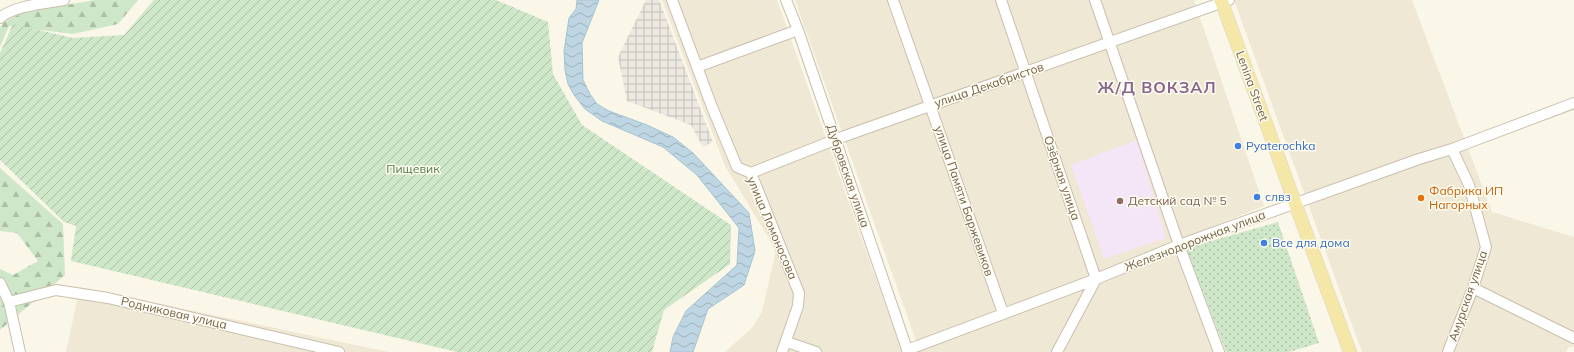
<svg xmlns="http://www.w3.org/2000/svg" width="1574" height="352" font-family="Mulish,sans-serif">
	<defs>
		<pattern id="industrial-grid" width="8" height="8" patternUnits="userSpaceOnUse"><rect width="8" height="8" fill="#ece9e1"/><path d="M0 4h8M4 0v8" fill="none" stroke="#c4c0b9"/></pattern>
		<pattern id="forest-firs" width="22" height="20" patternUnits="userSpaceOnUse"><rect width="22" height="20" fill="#cee7c8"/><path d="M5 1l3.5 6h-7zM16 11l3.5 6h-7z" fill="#acbfa5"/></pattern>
		<pattern id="park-dots" width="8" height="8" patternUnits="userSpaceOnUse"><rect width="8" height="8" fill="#cee7c8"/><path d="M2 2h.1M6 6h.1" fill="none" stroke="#acbfa5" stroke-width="1.8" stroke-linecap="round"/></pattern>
		<pattern id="garden-furrows" width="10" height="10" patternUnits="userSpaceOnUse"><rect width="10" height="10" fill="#cee7c8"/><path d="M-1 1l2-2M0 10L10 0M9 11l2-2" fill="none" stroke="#acbfa5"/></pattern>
		<pattern id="water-waves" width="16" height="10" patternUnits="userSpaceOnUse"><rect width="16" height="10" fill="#bed6e3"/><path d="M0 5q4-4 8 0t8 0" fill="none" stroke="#9fb1ba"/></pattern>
	</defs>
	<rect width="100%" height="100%" fill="#fbf7e8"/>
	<path fill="#efe8d4" d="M662,0H777L902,352H725L753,327L762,312L776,250L725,166Z
		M795,0H1194L1264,206L1173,242L1213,352H920Z
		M1234,0H1412L1492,212L1574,237V346L1568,348L1566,352H1362Z
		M80,287L389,352H66Z"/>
	<path fill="url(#industrial-grid)" d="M646,0H659L713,142L703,147L691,125L627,101L618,57Z"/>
	<path fill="#f4e5f7" d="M1137,140L1166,238L1104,259L1071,165Z"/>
	<path fill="url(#forest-firs)" d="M95,0H138L118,24L73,34L9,26L0,47V28L4,22L24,12Z
		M0,168L63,224L65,275L0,330V269L13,275L38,261L17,233L0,231Z"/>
	<path fill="url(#park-dots)" d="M1278,222L1319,343L1289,352H1226L1186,248Z"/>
	<path fill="url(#garden-furrows)" d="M154,0H496L548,22L553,74L582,125L731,225L730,264L664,310L652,352H457L71,261L76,226L64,222L0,160V53L13,24L73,38L124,35Z"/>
	<path fill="url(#water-waves)" stroke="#a5c3d4" d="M577,0H599L582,43L583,80L590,94L597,104L609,111L647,125L673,137L693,153L749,213L755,251L744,285L708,309L693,352H670L673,337L686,311L737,265L739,228L697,175L663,147L602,121L585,109L574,95L568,84L565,70L564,51L569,18L576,9Z"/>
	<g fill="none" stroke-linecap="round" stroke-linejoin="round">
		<defs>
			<path id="minor" d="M672,0L712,107L737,167L751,173L799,293L798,306L782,352
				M786,0L798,30L908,352
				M893,0L1003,313
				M1001,0L1096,279L1057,352
				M1095,0L1179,245L1219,352
				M0,18C13,6 46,3 64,0
				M697,67L798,30
				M751,173L842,137L1229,0
				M0,283L9,302L20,352
				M1473,288L1574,338
				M9,302L56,290L108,298L339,352
				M787,342L816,352
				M907,350L1096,279L1179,245L1419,159L1452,149L1574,103
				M1448,352L1473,288L1486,247L1469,185L1452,149"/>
			<path id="major" d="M1221,0L1295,203L1350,352"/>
		</defs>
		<use href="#minor" stroke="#c9bfac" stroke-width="12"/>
		<use href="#major" stroke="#dbd6d1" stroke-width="14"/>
		<use href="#minor" stroke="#fff" stroke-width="10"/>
		<use href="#major" stroke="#f4e7a7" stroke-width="13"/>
	</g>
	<g fill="#3f7fe0" stroke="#fefbef" stroke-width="1.5">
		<circle cx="1238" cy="146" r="4"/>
		<circle cx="1257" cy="197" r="4"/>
		<circle cx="1264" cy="243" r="4"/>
	</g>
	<circle fill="#e8710a" stroke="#fefbef" stroke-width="1.5" cx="1421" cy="198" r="4"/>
	<circle fill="#8d6e63" stroke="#fefbef" stroke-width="1.5" cx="1120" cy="201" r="4"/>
	<g text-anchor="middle" stroke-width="3" stroke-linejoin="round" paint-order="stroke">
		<g font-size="12" fill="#73634e" stroke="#fefbef">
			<text transform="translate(989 85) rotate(-19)" y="4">улица Декабристов</text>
			<text transform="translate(1252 86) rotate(70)" y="4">Lenina Street</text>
			<text transform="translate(848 176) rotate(71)" y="4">Дубровская улица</text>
			<text transform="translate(1062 178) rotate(71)" y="4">Озёрная улица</text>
			<text transform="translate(964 201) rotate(71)" y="4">улица Памяти Баржевиков</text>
			<text transform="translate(772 228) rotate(67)" y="4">улица Ломоносова</text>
			<text transform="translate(1195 241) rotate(-21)" y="4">Железнодорожная улица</text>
			<text transform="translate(1468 296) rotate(-71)" y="4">Амурская улица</text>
			<text transform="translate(174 313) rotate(13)" y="4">Родниковая улица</text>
		</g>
		<g font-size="12" fill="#366cbe" stroke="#fefbef" text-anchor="start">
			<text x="1246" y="150">Pyaterochka</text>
			<text x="1265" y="201">слвз</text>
			<text x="1272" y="247">Все для дома</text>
		</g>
		<g font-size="12" fill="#4f7d4a" stroke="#fefbef">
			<text x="413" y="173">Пищевик</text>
		</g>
		<g font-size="12" fill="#c56008" stroke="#fefbef" text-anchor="start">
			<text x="1429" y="195">Фабрика ИП<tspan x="1429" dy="14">Нагорных</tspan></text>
		</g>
		<g font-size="12" fill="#785e54" stroke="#fefbef" text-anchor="start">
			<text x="1128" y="205">Детский сад № 5</text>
		</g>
		<g font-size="16" font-weight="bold" letter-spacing="1" fill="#8a668f" stroke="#fefbef">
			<text x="1157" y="93">Ж/Д ВОКЗАЛ</text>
		</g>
	</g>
</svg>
